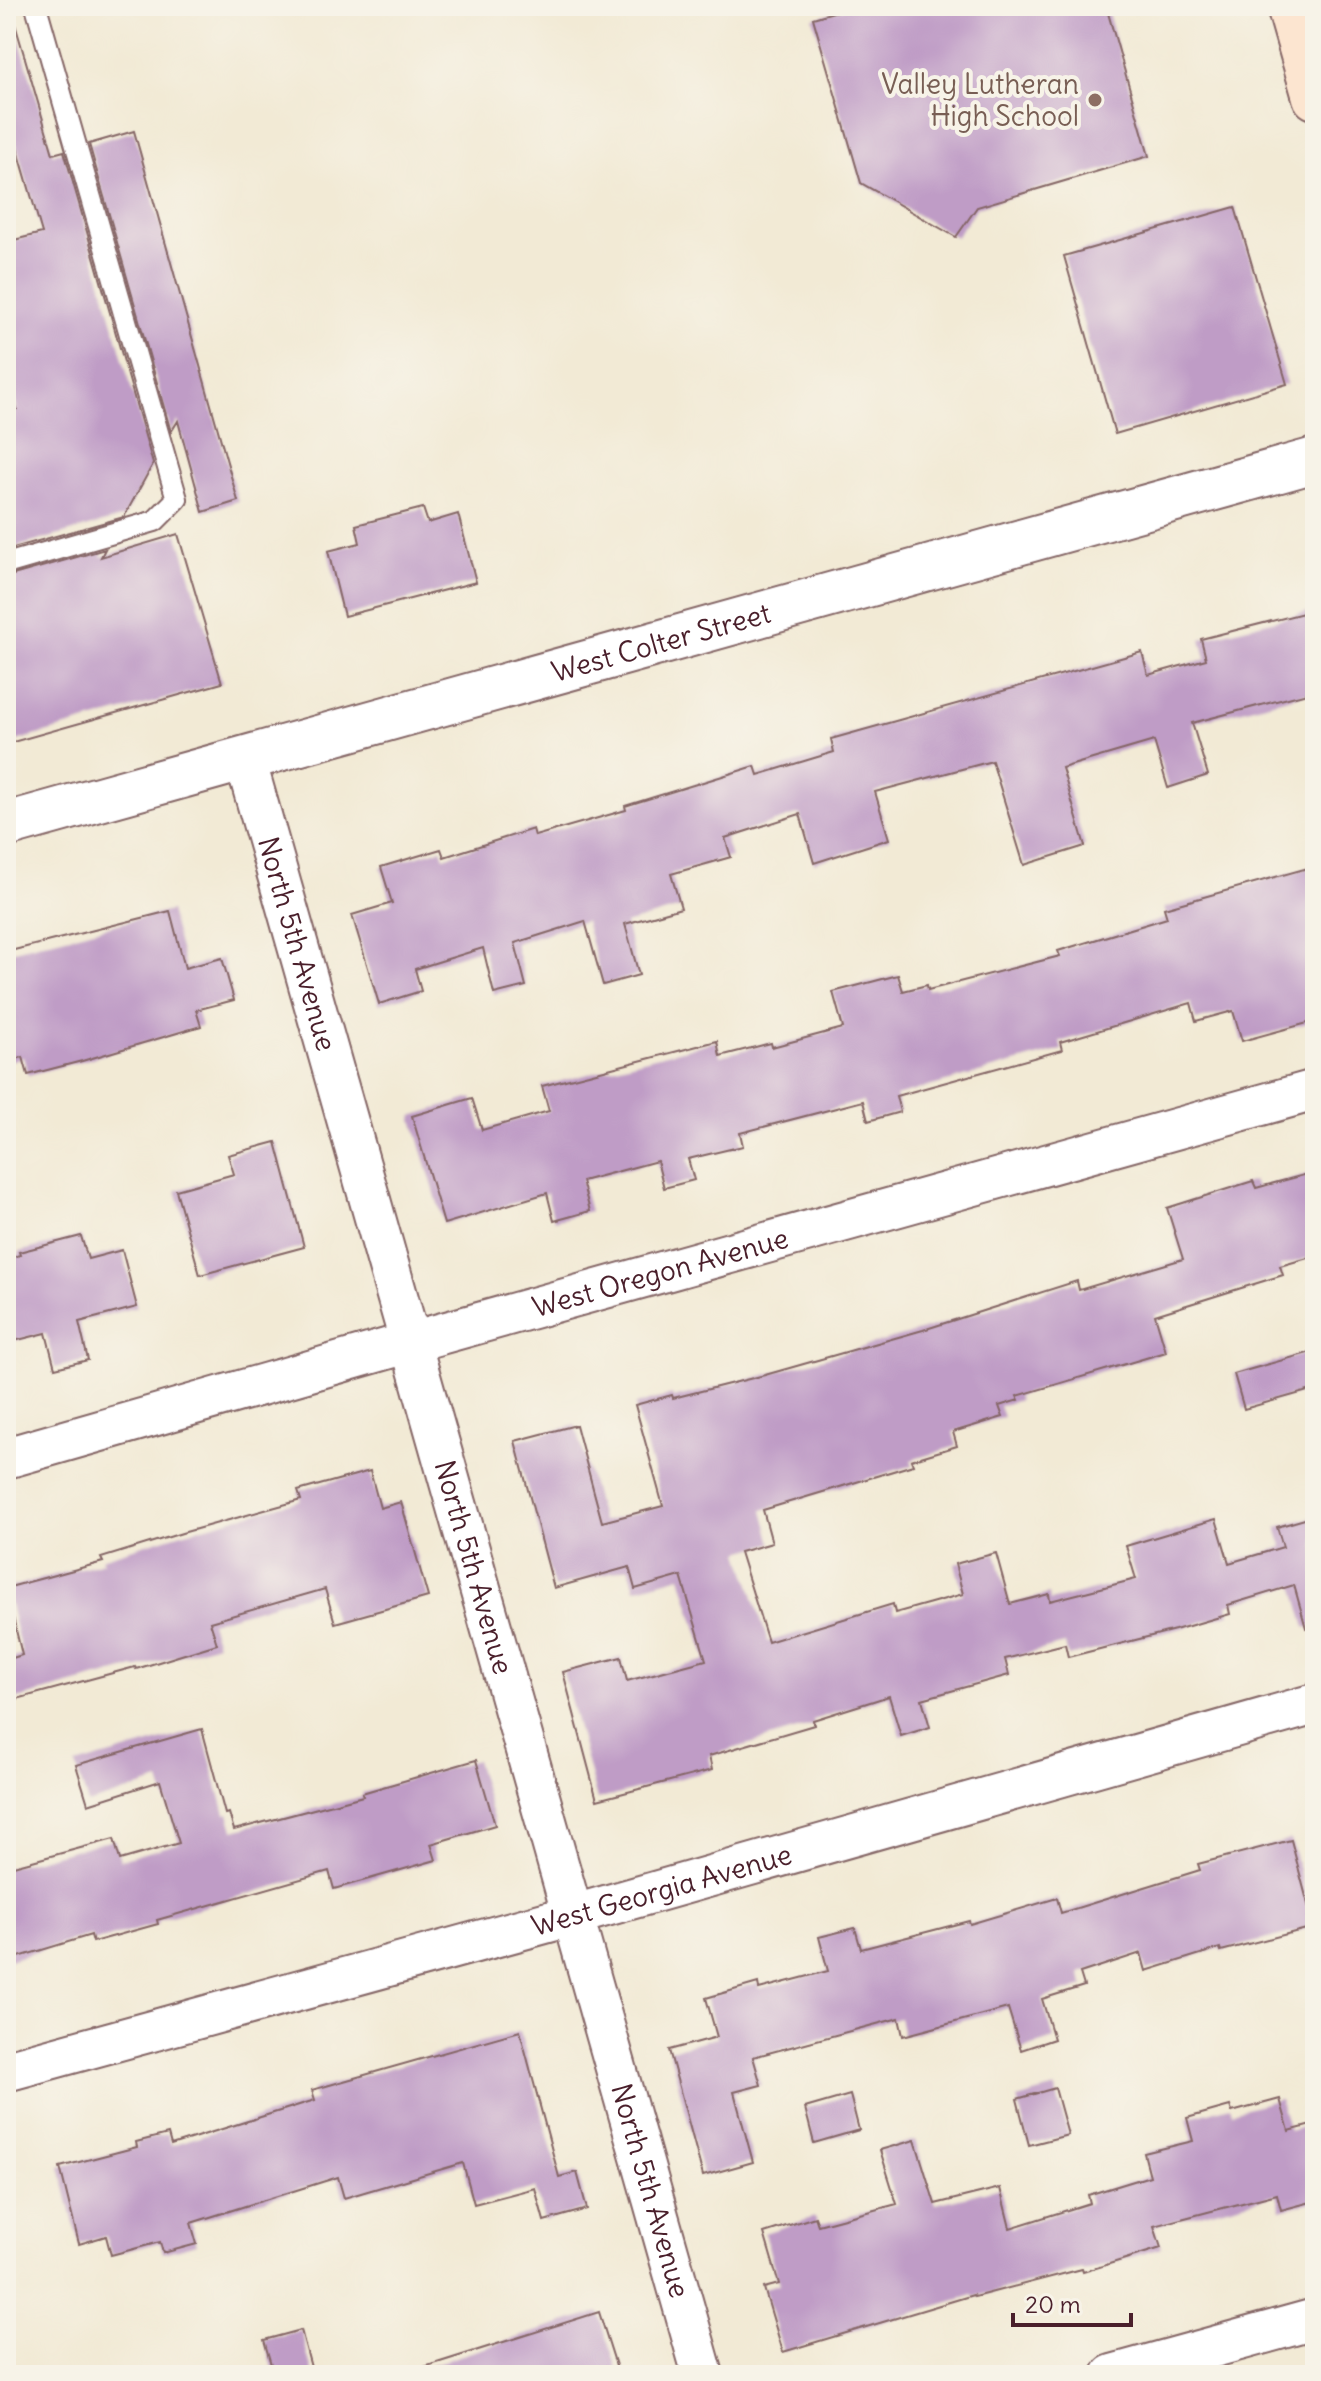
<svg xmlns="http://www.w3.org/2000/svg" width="1321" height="2381" font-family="Delius,sans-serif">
	<rect width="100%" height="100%" fill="#f7f3e8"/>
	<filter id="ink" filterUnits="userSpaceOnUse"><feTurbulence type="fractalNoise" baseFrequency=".0125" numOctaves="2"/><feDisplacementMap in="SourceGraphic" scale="16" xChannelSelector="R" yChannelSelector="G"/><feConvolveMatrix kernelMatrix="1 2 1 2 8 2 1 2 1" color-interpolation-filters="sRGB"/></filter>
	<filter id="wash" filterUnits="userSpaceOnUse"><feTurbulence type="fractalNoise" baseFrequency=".006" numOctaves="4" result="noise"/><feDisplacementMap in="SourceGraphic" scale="32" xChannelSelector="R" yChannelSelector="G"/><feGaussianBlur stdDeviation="1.8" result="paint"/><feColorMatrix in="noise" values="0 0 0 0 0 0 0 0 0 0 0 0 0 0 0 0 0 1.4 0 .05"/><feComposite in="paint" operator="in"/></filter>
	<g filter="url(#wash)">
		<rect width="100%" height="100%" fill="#f2ead5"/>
		<g id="blocks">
			<path fill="#bf9cc6" d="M854,6H1106L1149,156L977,207L956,237L861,183L813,18Z
				M15,24L53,154L64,151L153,464L124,517L6,550V412L17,409L6,365V242L42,233L6,109V25Z
				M134,131L238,501L203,512L178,421L171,432L89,144Z
				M1235,207L1287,384L1115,434L1064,256Z
				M423,508L428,523L458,514L476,582L344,616L328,551L360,543L356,525Z
				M178,534L222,683L6,744V577L105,549L101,557Z
				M1315,610V691L1192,723L1208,775L1168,788L1154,741L1062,768L1085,846L1024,865L992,761L875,792L889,839L814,863L800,814L725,838L731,857L671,874L681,908L625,924L639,975L603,985L585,921L515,943L526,986L494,994L483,948L415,969L421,991L379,1004L352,915L392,903L381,867L441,849L444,857L533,829L535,836L626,810L625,806L755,766L758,775L834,752L831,739L1142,652L1148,675L1206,659L1201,639Z
				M1315,866V1021L1242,1041L1233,1011L1196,1021L1191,1003L1060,1042L1062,1050L896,1096L900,1112L868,1121L863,1101L740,1133L743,1146L688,1159L694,1180L664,1188L657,1161L582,1181L590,1211L554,1221L547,1193L444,1224L412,1116L472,1098L482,1130L549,1111L542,1086L717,1041L720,1056L771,1043L772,1047L843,1028L833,992L898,975L903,991L927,985L928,990L1060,956L1058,951L1167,918L1164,908Z
				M170,911L185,968L222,958L234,1000L196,1010L201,1026L82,1061L28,1075L23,1057L6,1062V952Z
				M276,1142L304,1247L200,1275L176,1190L234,1174L228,1155Z
				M1315,1172V1256L1280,1266L1283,1275L1155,1315L1166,1352L1017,1396L1019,1400L999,1406L1003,1417L953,1432L957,1446L911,1460L913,1465L763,1510L772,1543L740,1552L768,1642L893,1604L895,1613L963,1594L955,1564L996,1553L1010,1604L1049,1594L1050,1601L1136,1579L1126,1546L1216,1519L1229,1563L1283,1547L1277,1527L1315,1516V1626L1306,1628L1294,1585L1228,1605L1230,1614L1175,1630L1068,1657L1065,1644L1005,1659L1009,1675L922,1699L930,1727L901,1736L889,1696L813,1720L814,1725L709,1756L712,1770L597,1800L563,1672L621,1657L627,1681L706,1660L681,1576L635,1589L629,1567L554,1588L515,1441L576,1425L602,1522L663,1506L635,1405L672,1395L673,1398L765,1375L923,1330L1077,1281L1079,1290L1183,1259L1167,1208L1253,1181L1256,1188Z
				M81,1236L88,1259L122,1250L137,1307L79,1322L88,1360L55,1368L46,1333L6,1343V1259L20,1255L19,1252Z
				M1315,1351V1389L1244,1409L1234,1374Z
				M370,1471L380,1508L401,1502L428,1597L335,1623L325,1589L210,1622L217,1644L136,1669L135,1667L6,1702V1660L22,1655L6,1588L103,1562L101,1558L182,1533L301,1500L298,1491Z
				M202,1729L225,1814L229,1813L234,1830L363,1796L362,1793L476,1760L495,1825L431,1844L436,1860L334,1889L329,1871L157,1920L158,1924L93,1942L91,1935L6,1961V1868L114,1839L120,1860L179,1843L160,1781L88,1804L76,1765Z
				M1291,1840L1314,1927L1221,1951L1220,1948L1146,1971L1141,1953L1080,1973L1084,1986L1042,1999L1054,2039L1021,2050L1008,2008L903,2036L899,2018L753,2057L761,2085L734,2092L753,2162L703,2176L669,2050L717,2037L706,1998L758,1983L759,1989L828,1971L819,1937L855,1928L861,1949L969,1921L970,1924L1057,1898L1061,1913L1200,1870L1198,1864Z
				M520,2031L559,2177L577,2172L587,2209L544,2221L535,2188L474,2204L463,2163L344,2198L338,2177L191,2223L197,2244L163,2253L160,2242L111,2255L106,2236L79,2244L60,2167L137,2147L136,2142L168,2134L171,2145L315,2100L312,2090Z
				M1055,2088L1068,2135L1029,2145L1017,2099Z
				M850,2095L859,2130L814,2143L805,2108Z
				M1280,2099L1289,2131L1315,2124V2201L1281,2210L1277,2194L1154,2226L1161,2248L1083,2272L1082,2269L974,2297L973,2295L783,2352L764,2288L779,2284L764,2233L815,2217L818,2225L897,2204L880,2150L915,2140L935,2204L1000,2188L1010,2228L1090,2203L1088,2195L1150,2176L1144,2153L1193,2141L1187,2118L1230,2106L1232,2112Z
				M599,2312L619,2375H422L421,2368Z
				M301,2330L313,2375H274L264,2340Z"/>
		</g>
	</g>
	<g filter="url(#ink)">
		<use href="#blocks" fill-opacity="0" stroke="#856666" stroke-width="2"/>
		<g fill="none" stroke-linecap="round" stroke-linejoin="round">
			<defs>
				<path id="service" d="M6,564L155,521L177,499L36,6"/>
				<g id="minor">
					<path id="s1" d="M245,759L703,2375"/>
					<path id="s2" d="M6,1458L411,1342L1315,1090"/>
					<path id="s3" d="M6,2071L574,1915L1315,1704"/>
					<path d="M1112,2375L1315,2319"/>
				</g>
				<g id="tertiary">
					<path id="s4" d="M6,825L1315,460"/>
				</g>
				<path id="secondary" d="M1289,6L1315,97"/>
			</defs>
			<use href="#service" stroke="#856666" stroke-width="24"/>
			<use href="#minor" stroke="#856666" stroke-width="44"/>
			<use href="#tertiary" stroke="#856666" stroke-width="48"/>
			<use href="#secondary" stroke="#856666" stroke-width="48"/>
			<use href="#service" stroke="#fff" stroke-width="20"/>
			<use href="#minor" stroke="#fff" stroke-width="40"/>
			<use href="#tertiary" stroke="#fff" stroke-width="44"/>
			<use href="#secondary" stroke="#fce5d0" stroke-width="44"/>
		</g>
	</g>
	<circle fill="#8d6e63" stroke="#f7f3e8" stroke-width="3" cx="1095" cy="100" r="8"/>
	<g text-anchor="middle" stroke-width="8" stroke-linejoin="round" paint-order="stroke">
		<g font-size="28" fill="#785e54" stroke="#f7f3e8" text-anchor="end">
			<text x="1079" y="94">Valley Lutheran<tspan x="1079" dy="32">High School</tspan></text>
		</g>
		<g font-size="28" fill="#4a1f2b" stroke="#f7f3e8">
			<text dy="10" stroke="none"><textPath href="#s4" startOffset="680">West Colter Street</textPath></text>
			<text dy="10" stroke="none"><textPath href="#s1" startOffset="192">North 5th Avenue</textPath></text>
			<text dy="10" stroke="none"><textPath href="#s2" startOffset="680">West Oregon Avenue</textPath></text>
			<text dy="10" stroke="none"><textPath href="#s1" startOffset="840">North 5th Avenue</textPath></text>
			<text dy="10" stroke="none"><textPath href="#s3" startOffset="680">West Georgia Avenue</textPath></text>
			<text dy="10" stroke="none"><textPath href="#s1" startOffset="1488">North 5th Avenue</textPath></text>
		</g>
	</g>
	<rect width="1321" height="2381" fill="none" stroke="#f7f3e8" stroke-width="32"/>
	<path d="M1013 2313v12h118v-12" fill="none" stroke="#4a1f2b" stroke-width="4"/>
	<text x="1025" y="2313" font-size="24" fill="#4a1f2b" stroke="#f7f3e8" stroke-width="6" paint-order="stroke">20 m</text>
</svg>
